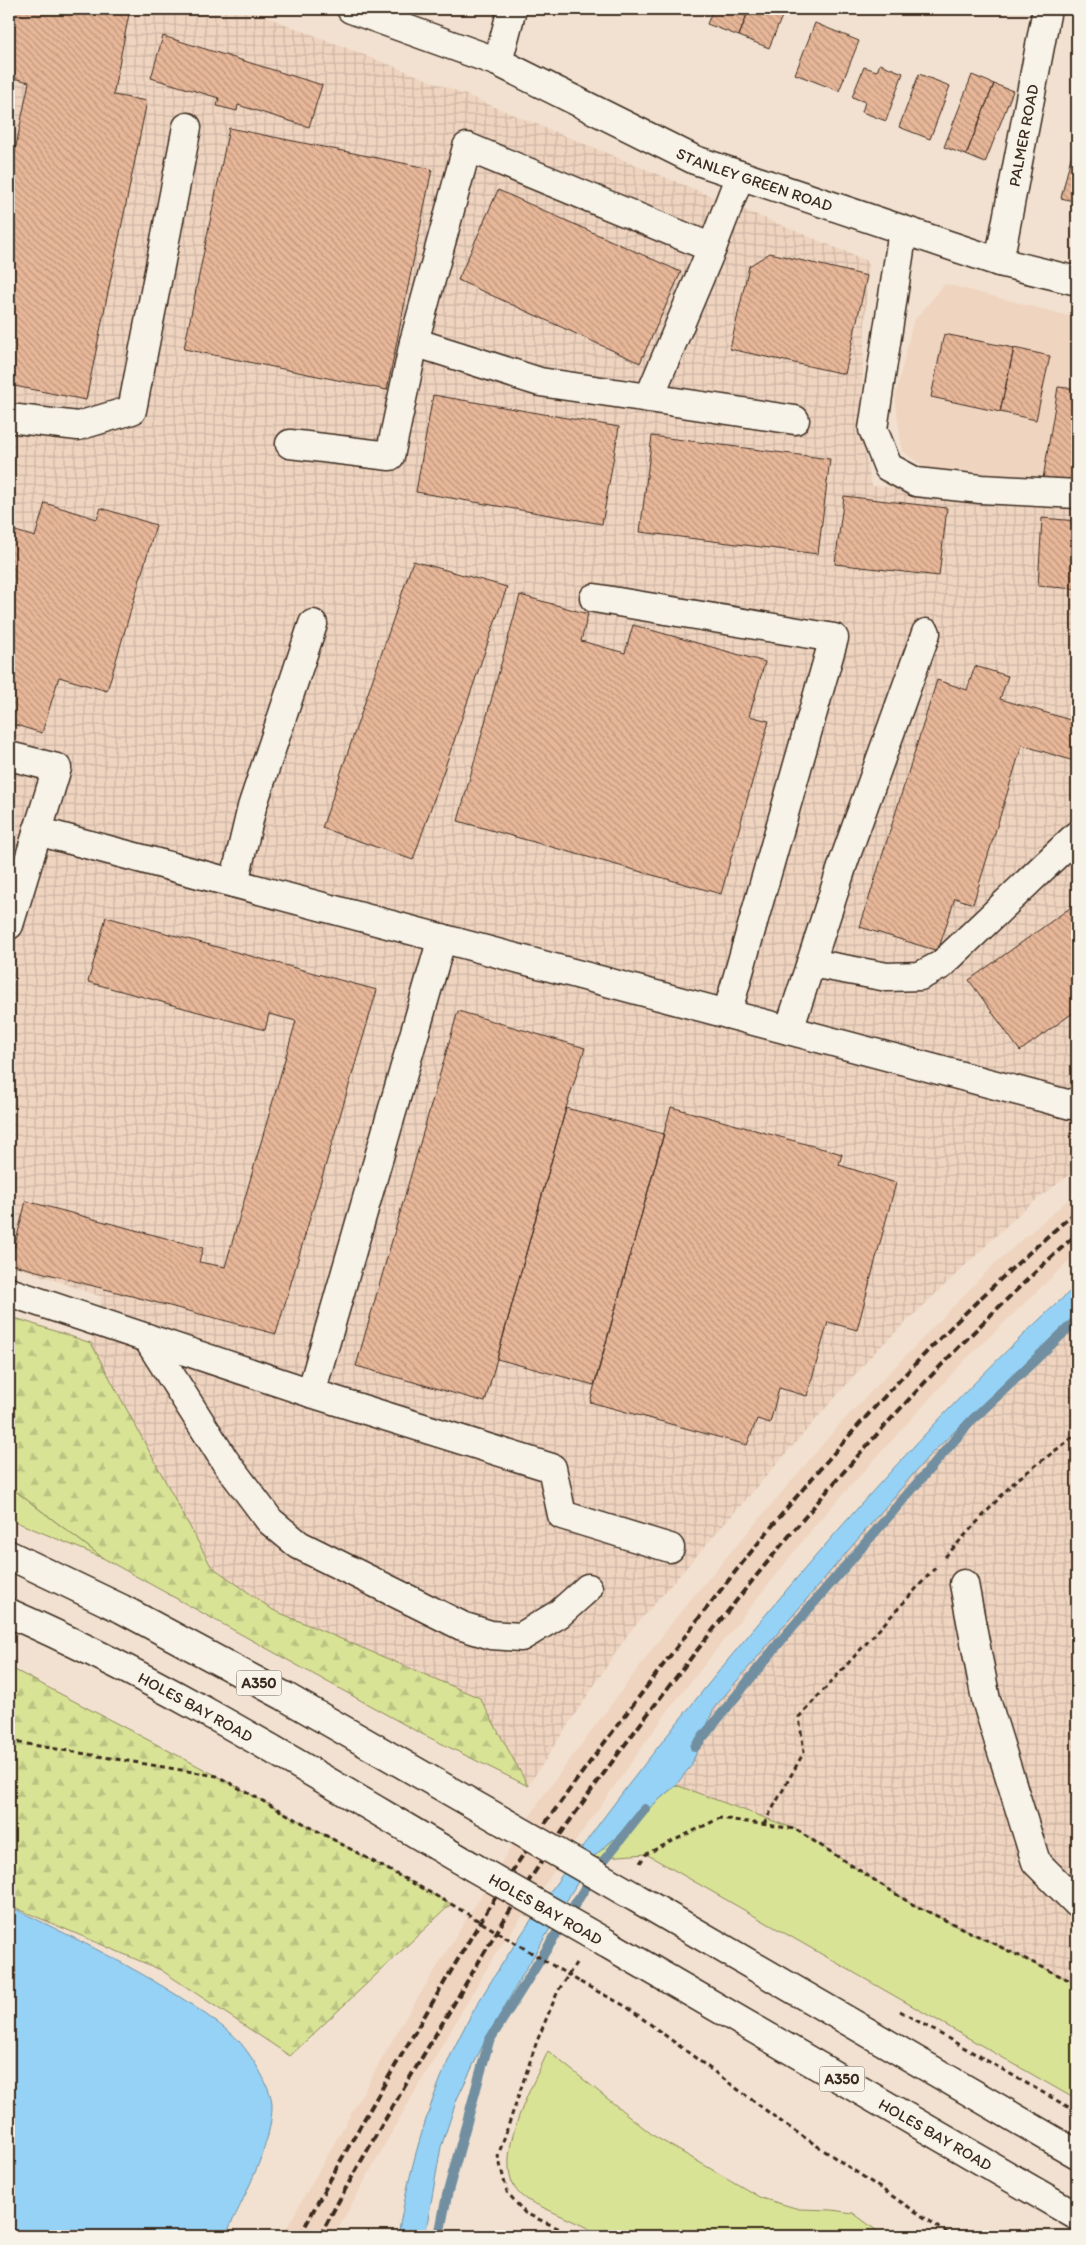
<svg xmlns="http://www.w3.org/2000/svg" width="1086" height="2245" font-family="Itim,sans-serif">
	<defs>
		<pattern id="industrial-grid" width="8" height="8" patternUnits="userSpaceOnUse" patternTransform="scale(1.25)"><rect width="8" height="8" fill="#efd4c0"/><path d="M0 4h8M4 0v8" fill="none" stroke="#ceb6a5"/></pattern>
		<pattern id="forest-firs" width="22" height="20" patternUnits="userSpaceOnUse" patternTransform="scale(1.25)"><rect width="22" height="20" fill="#d8e396"/><path d="M5 1l3.5 6h-7zM16 11l3.5 6h-7z" fill="#bac381"/></pattern>
		<pattern id="building-back-hatch" width="6" height="6" patternUnits="userSpaceOnUse" patternTransform="scale(1.25)"><rect width="6" height="6" fill="#e8b799"/><path d="M-1 5l2 2M0 0l6 6M5-1l2 2" fill="none" stroke="#bd957c"/></pattern>
	</defs>
	<rect width="100%" height="100%" fill="#f2e1d0"/>
	<filter id="ink" filterUnits="userSpaceOnUse"><feTurbulence type="fractalNoise" baseFrequency=".02" numOctaves="2"/><feDisplacementMap in="SourceGraphic" scale="10" xChannelSelector="R" yChannelSelector="G"/><feConvolveMatrix kernelMatrix="1 2 1 2 8 2 1 2 1" color-interpolation-filters="sRGB"/></filter>
	<g filter="url(#ink)">
		<path fill="#efd4c0" d="M945,284L1077,318V482L932,473L902,451L895,397L913,322Z
			M1077,1192V1253L961,1364L817,1523L670,1708L494,1956L398,2121L334,2236H282L401,2025L542,1797L680,1612L839,1425L992,1266Z"/>
		<path fill="url(#industrial-grid)" d="M9,9H247L449,88L868,261L860,431L872,486L1077,499V1169L1022,1211L875,1352L628,1634L528,1786L480,1698L273,1610L211,1566L91,1343L102,1297L9,1264Z
			M1077,1313V1984L910,1903L795,1829L676,1785L691,1766L714,1708L834,1566L927,1458Z"/>
		<path fill="#d8e396" stroke="#8a865a" d="M9,1486L103,1558L9,1519Z
			M676,1785L795,1829L910,1903L1077,1984V2100L646,1854L592,1858Z
			M548,2051L654,2136L761,2198L799,2209L832,2210L853,2213L884,2236H605L527,2200C482,2172 533,2086 548,2051Z"/>
		<path fill="url(#forest-firs)" stroke="#8a865a" d="M9,1316L91,1343L211,1566L273,1610L480,1698L528,1786L418,1732L103,1558L9,1486Z
			M9,1667L217,1776L451,1904L290,2056L161,1970L9,1905Z"/>
		<path fill="#95d2f6" stroke="#718fa0" d="M1077,1285V1313L927,1458L714,1708L691,1766L676,1785L592,1858L523,1974L481,2049L457,2099L441,2147L425,2236H398C409,2171 426,2108 454,2048C474,2006 501,1965 527,1926C590,1831 660,1743 732,1655C840,1525 951,1398 1077,1285Z
			M9,1906C85,1943 165,1981 232,2034C246,2046 272,2086 272,2105C273,2143 242,2202 225,2236H9Z"/>
		<g fill="none" stroke-linecap="round" stroke-linejoin="round">
			<path stroke="#718fa0" stroke-width="10" d="M695,1747L779,1643L971,1421L1077,1320
				M439,2236L447,2195L489,2041L597,1869L645,1809"/>
		</g>
		<path fill="url(#building-back-hatch)" stroke="#3b2a1e" d="M11,9H130L113,95L147,101L86,400L9,385V180L29,82L9,77V21Z
			M713,9H749L739,36L707,24Z
			M749,9H785L769,48L739,36Z
			M815,23L859,41L839,91L795,74Z
			M163,36L322,85L309,127L238,105L237,111L217,106L219,98L151,78Z
			M880,64L903,73L886,121L862,112L865,102L852,97L864,67L877,71Z
			M919,74L950,86L930,139L899,127Z
			M972,75L994,84L966,155L944,147Z
			M994,84L1013,91L985,163L966,155Z
			M229,128L432,169L387,390L184,349Z
			M1074,145L1077,146V202L1061,198Z
			M498,190L681,272L640,363L458,280Z
			M770,253L867,276L845,374L730,349L749,266Z
			M944,334L1014,348L1000,412L931,397Z
			M1014,348L1050,356L1036,420L1000,412Z
			M1058,387L1077,389V487L1042,485Z
			M433,395L619,427L602,524L416,492Z
			M652,436L830,459L818,554L640,532Z
			M844,496L947,508L939,576L835,564Z
			M45,503L97,519L101,508L156,525L107,691L59,677L42,733L9,723V529L35,537Z
			M1042,518L1077,521V589L1038,586Z
			M413,561L507,587L413,860L322,828Z
			M520,595L588,614L581,641L625,653L633,625L765,662L749,716L769,721L721,894L458,821Z
			M975,666L1008,676L1000,699L1077,722V762L1022,745L973,904L955,898L938,951L860,927L937,680L967,690Z
			M1077,903V1010L1020,1051L969,980Z
			M106,917L377,990L276,1334L10,1264L26,1201L203,1248L199,1262L225,1267L296,1021L269,1014L265,1030L88,982Z
			M458,1011L585,1048L566,1108L485,1402L356,1366Z
			M671,1107L842,1154L839,1165L896,1183L857,1330L828,1322L807,1396L779,1388L770,1423L757,1419L747,1445L590,1402Z
			M566,1108L664,1134L594,1385L497,1359Z"/>
		<g fill="none" stroke-linecap="round" stroke-linejoin="round">
			<defs>
				<g id="minor">
					<path id="s1" d="M351,9L498,62L695,160L999,262L1077,281"/>
					<path d="M498,62L512,9"/>
					<path d="M903,230L873,429L888,467L916,482L981,489L1077,494"/>
					<path id="s2" d="M999,262L1047,9"/>
					<path d="M414,342L467,147L712,248"/>
					<path d="M649,398L795,420"/>
					<path d="M9,418L78,426L132,410L187,127"/>
					<path d="M290,444L390,456L414,342L540,382L649,398L712,248L740,175"/>
					<path d="M594,598L834,638L727,1014"/>
					<path d="M9,756L57,768L9,925"/>
					<path d="M37,831L1071,1105L1077,1101"/>
					<path d="M234,883L252,807L313,624"/>
					<path d="M811,963L887,977L920,976L941,965L1077,835"/>
					<path d="M789,1030L845,858L926,633"/>
					<path d="M9,1292L311,1393L552,1468L562,1515L670,1548"/>
					<path d="M147,1338L225,1461L270,1521L299,1545L462,1626L491,1635L521,1637L559,1614L588,1588"/>
					<path d="M311,1393L442,938"/>
					<path d="M964,1584L986,1700L1036,1862L1077,1903"/>
				</g>
				<g id="highway">
					<path d="M9,1555L122,1609L284,1696L504,1822"/>
					<path id="s3" d="M9,1613C169,1683 322,1779 473,1867"/>
					<path d="M633,1896L1077,2154"/>
					<path id="s4" d="M606,1943L1077,2216"/>
				</g>
			</defs>
			<use href="#minor" stroke="#3b2a1e" stroke-width="31"/>
			<use href="#highway" stroke="#3b2a1e" stroke-width="31"/>
			<path stroke="#3b2a1e" stroke-width="3" stroke-dasharray="5 4" stroke-linecap="butt" d="M578,9L589,13L591,9
				M945,1557L1014,1482L1077,1434
				M9,1741L217,1776L451,1904
				M764,1824L804,1752L799,1717L936,1567
				M640,1863L646,1854L720,1818L795,1829L910,1903L1077,1984
				M580,1982L627,2007L783,2123L952,2236
				M900,2011L1077,2112
				M575,2236L525,2213L507,2192L498,2156L537,2041L558,1991L576,1963"/>
			<use href="#minor" stroke="#f7f3e8" stroke-width="28"/>
			<use href="#highway" stroke="#f7f3e8" stroke-width="28"/>
			<path stroke="#3b2a1e" stroke-width="4" stroke-dasharray="8 4" stroke-linecap="butt" d="M300,2236C340,2159 384,2085 428,2010C459,1958 489,1905 523,1855C570,1787 620,1722 670,1656C791,1496 923,1341 1077,1211
				M320,2236C353,2173 390,2111 427,2049C463,1989 497,1929 536,1870C602,1772 674,1678 748,1586C849,1461 957,1341 1077,1234"/>
			<defs>
				<g id="highway-bridge">
					<path d="M504,1822L633,1896"/>
					<path id="s5" d="M473,1867L606,1943"/>
				</g>
			</defs>
			<use href="#highway-bridge" stroke="#3b2a1e" stroke-width="31" stroke-linecap="butt"/>
			<path stroke="#3b2a1e" stroke-width="3" stroke-dasharray="5 4" stroke-linecap="butt" d="M451,1904L580,1982"/>
			<use href="#highway-bridge" stroke="#f7f3e8" stroke-width="28"/>
		</g>
	</g>
	<g text-anchor="middle" stroke-width="4" stroke-linejoin="round" paint-order="stroke">
		<g fill="#f7f3e8" stroke="#73665b" stroke-width="1">
			<rect x="236.5" y="1670.5" width="45" height="25" rx="4"/>
			<rect x="819.5" y="2066.5" width="45" height="25" rx="4"/>
		</g>
		<g font-size="15" font-weight="bold" fill="#3b2a1e">
			<text x="259" y="1688">A350</text>
			<text x="842" y="2084">A350</text>
		</g>
		<g font-size="16" fill="#3b2a1e" stroke="#f7f3e8">
			<text dy="6" stroke="none"><textPath href="#s2" startOffset="129">PALMER ROAD</textPath></text>
			<text dy="6" stroke="none"><textPath href="#s1" startOffset="439">STANLEY GREEN ROAD</textPath></text>
			<text dy="6" stroke="none"><textPath href="#s3" startOffset="209">HOLES BAY ROAD</textPath></text>
			<text dy="6" stroke="none"><textPath href="#s5" startOffset="84">HOLES BAY ROAD</textPath></text>
			<text dy="6" stroke="none"><textPath href="#s4" startOffset="381">HOLES BAY ROAD</textPath></text>
		</g>
	</g>
	<rect width="1086" height="2245" fill="none" stroke="#f7f3e8" stroke-width="30"/>
	<rect x="15" y="15" width="1056" height="2215" fill="none" stroke="#3b2a1e" stroke-width="2" filter="url(#ink)"/>
</svg>
